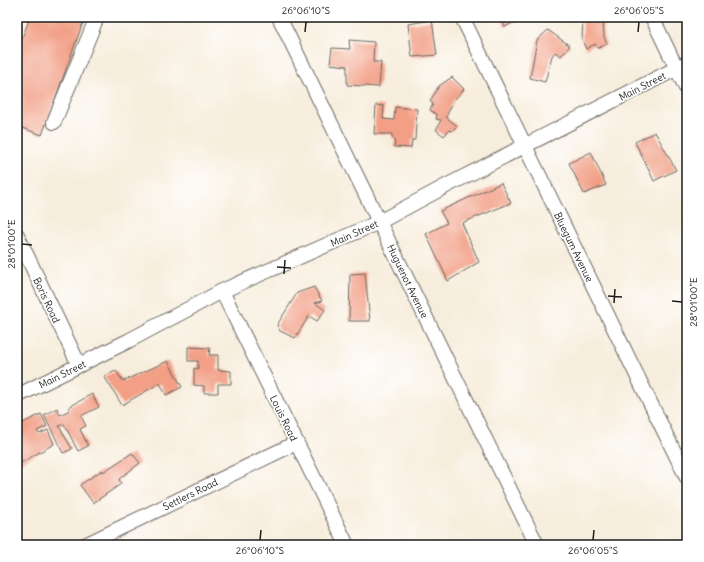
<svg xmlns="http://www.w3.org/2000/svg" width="704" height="562" font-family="Delius,sans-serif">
	<rect width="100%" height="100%" fill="#fff"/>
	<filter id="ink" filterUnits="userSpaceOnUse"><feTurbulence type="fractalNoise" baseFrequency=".025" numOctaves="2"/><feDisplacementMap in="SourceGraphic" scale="8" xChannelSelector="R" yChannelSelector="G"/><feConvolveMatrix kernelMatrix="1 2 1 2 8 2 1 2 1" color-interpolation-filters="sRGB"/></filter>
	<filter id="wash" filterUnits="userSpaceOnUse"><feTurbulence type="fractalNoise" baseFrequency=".012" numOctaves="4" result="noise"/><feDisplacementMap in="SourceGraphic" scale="16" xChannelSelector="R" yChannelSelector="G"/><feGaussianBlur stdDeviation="0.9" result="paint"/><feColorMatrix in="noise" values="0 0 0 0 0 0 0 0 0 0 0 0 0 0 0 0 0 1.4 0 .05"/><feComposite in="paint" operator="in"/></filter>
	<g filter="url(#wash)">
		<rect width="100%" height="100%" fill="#f7eddc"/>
		<g id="blocks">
			<path fill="#f29f85" d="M30,17H85L42,135L17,126V52Z
				M302,17H315L305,24Z
				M500,17H523L505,27Z
				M583,17H603L604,37L607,44L598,48L595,44L586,49L582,40Z
				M432,20L437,55L412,57L408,24Z
				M548,30L570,46L561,56L555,52L552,56L545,82L530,78L537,40Z
				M349,40L374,42L373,62H381L379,87L347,85V66L330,64L332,48L350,49Z
				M452,77L464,89L454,100L446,117L457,126L452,131L449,130L444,136L436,130L441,120L436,119L437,115L430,110L433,104L430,101L439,86Z
				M376,105L384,106L383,119L394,120L395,107L417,109L415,140H412L411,148L394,147L395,139L392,138V134H374Z
				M655,132L676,170L654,181L635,142Z
				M591,152L606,185L584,194L569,163Z
				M501,183L511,203L462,223L479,262L448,281L426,234L447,223L440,211Z
				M365,273L370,321H349L350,274Z
				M314,287L322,301L315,303L325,310L317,321L309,316L295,338L280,331L277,325L297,293Z
				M188,347L210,348L209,355H218V370L231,371V384H218V393H204V386L194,385V368L198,369V361H188Z
				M168,361L182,387L166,395L160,383L122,405L104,376L116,371L123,381Z
				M92,394L99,407L81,416L86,426L80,429L88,446L78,451L64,424L59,426L72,449L63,453L44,415L57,408L60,415L70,410L69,407Z
				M41,414L47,426L37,431L39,434L48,430L54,444L17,465V426Z
				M132,453L140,463L119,479L121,484L93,503L80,485L102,470L103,472Z"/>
		</g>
	</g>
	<g filter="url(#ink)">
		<use href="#blocks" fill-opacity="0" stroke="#69655f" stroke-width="1"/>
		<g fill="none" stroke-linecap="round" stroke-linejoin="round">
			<defs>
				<path id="minor" d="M279,17L537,545
					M462,17L687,478
					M652,17L687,90
					M54,122L97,17
					M17,235L79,365
					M222,291L347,545
					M17,396L128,341L222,291L379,222L446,186L687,63
					M85,545L296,443"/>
			</defs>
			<use href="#minor" stroke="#69655f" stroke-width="16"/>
			<use href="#minor" stroke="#fff" stroke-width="14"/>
		</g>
	</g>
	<path fill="none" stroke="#1c1c1c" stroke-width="1.5" d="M305,32L306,22M638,32L639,22M22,244L32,245M277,267L291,268M284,274L285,260M608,296L622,297M672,301L682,302M614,303L615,289M260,540L261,530M593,540L594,530"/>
	<g text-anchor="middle" stroke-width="3.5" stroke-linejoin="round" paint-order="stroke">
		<g font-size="10" fill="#1c1c1c" stroke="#fff">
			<text transform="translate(642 86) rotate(-27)" y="4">Main Street</text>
			<text transform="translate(354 233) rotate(-24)" y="4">Main Street</text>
			<text transform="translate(574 247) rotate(64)" y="4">Bluegum Avenue</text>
			<text transform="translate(408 281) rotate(64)" y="4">Huguenot Avenue</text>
			<text transform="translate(47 300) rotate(65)" y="4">Boris Road</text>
			<text transform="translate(62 374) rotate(-26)" y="4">Main Street</text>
			<text transform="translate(284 418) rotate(64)" y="4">Louis Road</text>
			<text transform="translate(190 494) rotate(-26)" y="4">Settlers Road</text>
		</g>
	</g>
	<rect width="704" height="562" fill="none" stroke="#fff" stroke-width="44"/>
	<rect x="22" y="22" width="660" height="518" fill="none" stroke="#1c1c1c" stroke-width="1.5"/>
	<g font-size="10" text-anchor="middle" fill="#1c1c1c">
		<text x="306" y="14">26°06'10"S</text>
		<text x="639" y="14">26°06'05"S</text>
		<text transform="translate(11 244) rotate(-90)" y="4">28°01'00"E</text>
		<text transform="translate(693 302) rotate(-90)" y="4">28°01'00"E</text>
		<text x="260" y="554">26°06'10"S</text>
		<text x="593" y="554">26°06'05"S</text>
	</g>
</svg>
